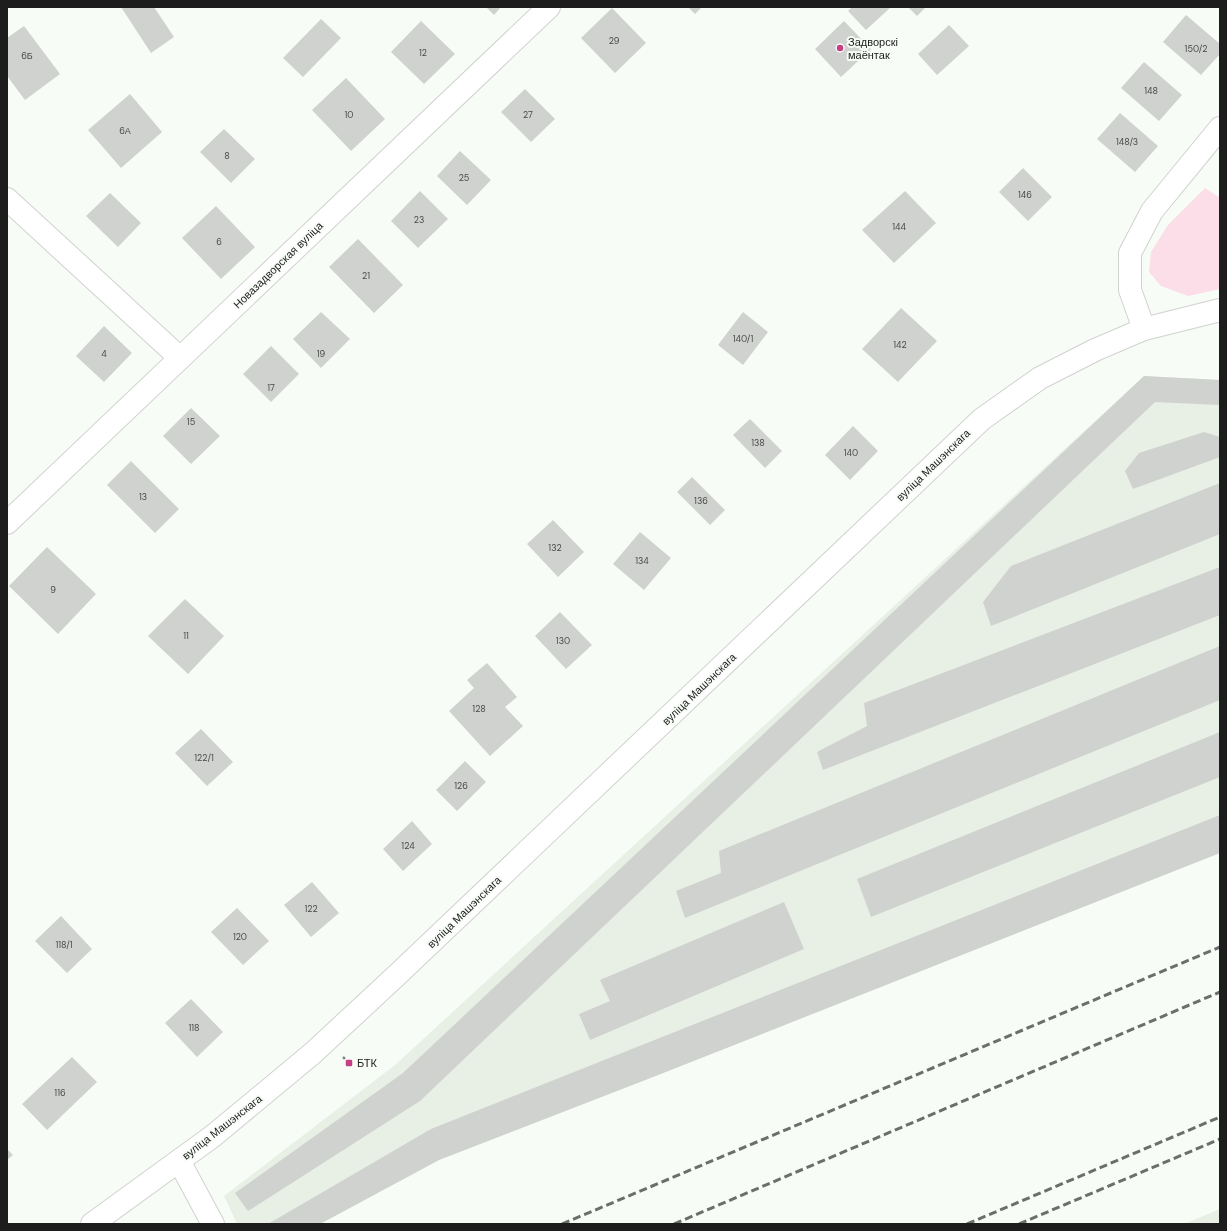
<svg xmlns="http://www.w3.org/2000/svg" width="1227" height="1231" font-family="'DM Sans',sans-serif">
	<rect width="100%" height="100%" fill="#f8fcf7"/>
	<path fill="#e8f0e6" d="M1144,376L1220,380V853L653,1077L439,1160L320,1224H237L224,1196L395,1065Z
		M1220,1209V1224H1184Z"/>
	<path fill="#fcdee9" d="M1205,188L1220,198V289L1188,296L1161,286L1149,272L1151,252L1168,225Z"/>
	<path fill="#cfd2ce" d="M121,7H154L174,37L151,53Z
		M486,7H501L494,15Z
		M688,7H702L695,14Z
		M852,7H891L866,30L848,11Z
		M908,7H926L917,16Z
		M612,8L646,43L615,73L581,38Z
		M1186,15L1220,44V54L1201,75L1163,42Z
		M321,19L341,38L303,77L283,58Z
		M421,21L455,54L424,84L391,52Z
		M844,21L871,49L841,77L815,49Z
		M949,25L969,46L937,75L918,54Z
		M24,26L60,74L25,100L7,76V38Z
		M1144,62L1182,95L1159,121L1121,88Z
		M346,78L385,119L351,151L312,110Z
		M525,89L555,119L531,142L501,112Z
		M130,94L162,132L121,168L88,130Z
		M1120,113L1158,146L1135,172L1097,139Z
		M224,129L255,159L231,183L200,152Z
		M460,151L491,180L467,205L437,176Z
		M1023,168L1052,197L1028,221L999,192Z
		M420,191L448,219L418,248L391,221Z
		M905,191L936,223L894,263L862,230Z
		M110,193L141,223L118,247L86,216Z
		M216,206L255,247L221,279L182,238Z
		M358,239L403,285L374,313L329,267Z
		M901,308L937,341L898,382L862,349Z
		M321,312L350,339L321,368L293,339Z
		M743,312L768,332L743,365L718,345Z
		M104,326L132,353L104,382L76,356Z
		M271,346L299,374L271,402L243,374Z
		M1144,376L1220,380V405L1155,402L420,1101L248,1211L235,1193L403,1073Z
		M191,408L220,436L191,464L163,436Z
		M750,419L782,451L765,468L733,435Z
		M853,426L878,451L850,480L825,455Z
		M1204,432L1220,437V457L1133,489L1125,471L1139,453Z
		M131,461L179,509L155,533L107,485Z
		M692,477L725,510L710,525L677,492Z
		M1220,483V534L991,626L983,602L1011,566Z
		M553,520L584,552L558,577L527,544Z
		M640,532L671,558L644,590L613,564Z
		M47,547L96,594L58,634L9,586Z
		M1220,567V615L823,770L817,752L867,726L864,703Z
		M185,599L224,636L188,674L148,636Z
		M560,612L592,645L566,669L535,636Z
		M1220,646V700L685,918L676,891L721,873L719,851Z
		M487,663L517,697L505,707L523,726L490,756L449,711L474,688L467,680Z
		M201,729L233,762L207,786L175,753Z
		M1220,732V777L871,917L857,879Z
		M465,761L486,782L457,811L436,790Z
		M1220,815V853L653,1077L439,1160L320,1224H268L431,1129Z
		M412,821L432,844L403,871L383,849Z
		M312,882L339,913L311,937L284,905Z
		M784,902L804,949L590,1040L579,1014L610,1001L600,980Z
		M237,908L269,941L243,965L211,932Z
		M61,916L92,949L67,973L35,941Z
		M191,999L223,1032L197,1057L165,1023Z
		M72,1057L97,1082L47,1130L22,1104Z
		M7,1149L13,1155L7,1160Z"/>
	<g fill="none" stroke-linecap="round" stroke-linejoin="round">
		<defs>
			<path id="minor" d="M7,199L180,358
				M1144,329L1130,290V253L1152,211L1220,128
				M7,523L549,7
				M179,1161L213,1224"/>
			<path id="major" d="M92,1224L213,1136L313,1053L397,975L982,419L1040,378L1095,350L1144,329L1220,310"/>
		</defs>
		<use href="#minor" stroke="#cfd2ce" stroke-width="24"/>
		<use href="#major" stroke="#cfd2ce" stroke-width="24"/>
		<path stroke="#878986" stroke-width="2.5" stroke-dasharray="3 3" stroke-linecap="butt" d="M343,1057L349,1063"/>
		<use href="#minor" stroke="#fff" stroke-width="22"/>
		<use href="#major" stroke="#fff" stroke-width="22"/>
		<path stroke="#6b6e6b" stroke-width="3" stroke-dasharray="8 4" stroke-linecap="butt" d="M562,1224L1220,947
			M674,1224L1220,992
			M967,1224L1220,1117
			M1019,1224L1220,1139"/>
	</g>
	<g fill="#c53f82" stroke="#f8fcf7" stroke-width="1.5">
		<circle cx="840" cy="48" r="4"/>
		<rect x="345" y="1059" width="8" height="8" rx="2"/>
	</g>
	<g text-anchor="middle" stroke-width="4" stroke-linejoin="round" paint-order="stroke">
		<g font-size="9" fill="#494a48">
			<text x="614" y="44">29</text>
			<text x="1196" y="52">150/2</text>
			<text x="423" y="56">12</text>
			<text x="27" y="59">6Б</text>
			<text x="1151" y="94">148</text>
			<text x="349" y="118">10</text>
			<text x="528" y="118">27</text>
			<text x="125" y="134">6А</text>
			<text x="1127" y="145">148/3</text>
			<text x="227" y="159">8</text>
			<text x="464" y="181">25</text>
			<text x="1025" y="198">146</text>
			<text x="419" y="223">23</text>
			<text x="899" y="230">144</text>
			<text x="219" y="245">6</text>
			<text x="366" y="279">21</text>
			<text x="743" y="342">140/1</text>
			<text x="900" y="348">142</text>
			<text x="104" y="357">4</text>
			<text x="321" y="357">19</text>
			<text x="271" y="391">17</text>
			<text x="191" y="425">15</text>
			<text x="758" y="446">138</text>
			<text x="851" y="456">140</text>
			<text x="143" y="500">13</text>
			<text x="701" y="504">136</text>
			<text x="555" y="551">132</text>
			<text x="642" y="564">134</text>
			<text x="53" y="593">9</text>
			<text x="186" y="639">11</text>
			<text x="563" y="644">130</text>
			<text x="479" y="712">128</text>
			<text x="204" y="761">122/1</text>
			<text x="461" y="789">126</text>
			<text x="408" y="849">124</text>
			<text x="311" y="912">122</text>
			<text x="240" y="940">120</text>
			<text x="64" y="948">118/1</text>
			<text x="194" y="1031">118</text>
			<text x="60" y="1096">116</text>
		</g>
		<g font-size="11" fill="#1c1d1c" stroke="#f8fcf7" text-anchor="start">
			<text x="848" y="46">Задворскі<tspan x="848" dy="13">маёнтак</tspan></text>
			<text x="357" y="1067">БТК</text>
		</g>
		<g font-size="11" fill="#1c1d1c" stroke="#f8fcf7">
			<text transform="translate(278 265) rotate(-44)" y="4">Новазадворская вуліца</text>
			<text transform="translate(933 465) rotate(-44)" y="4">вуліца Машэнскага</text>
			<text transform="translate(699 689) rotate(-44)" y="4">вуліца Машэнскага</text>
			<text transform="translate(464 912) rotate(-44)" y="4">вуліца Машэнскага</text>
			<text transform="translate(222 1127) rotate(-38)" y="4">вуліца Машэнскага</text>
		</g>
	</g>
	<rect width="1227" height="1231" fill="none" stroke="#1c1d1c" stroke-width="16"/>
</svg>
